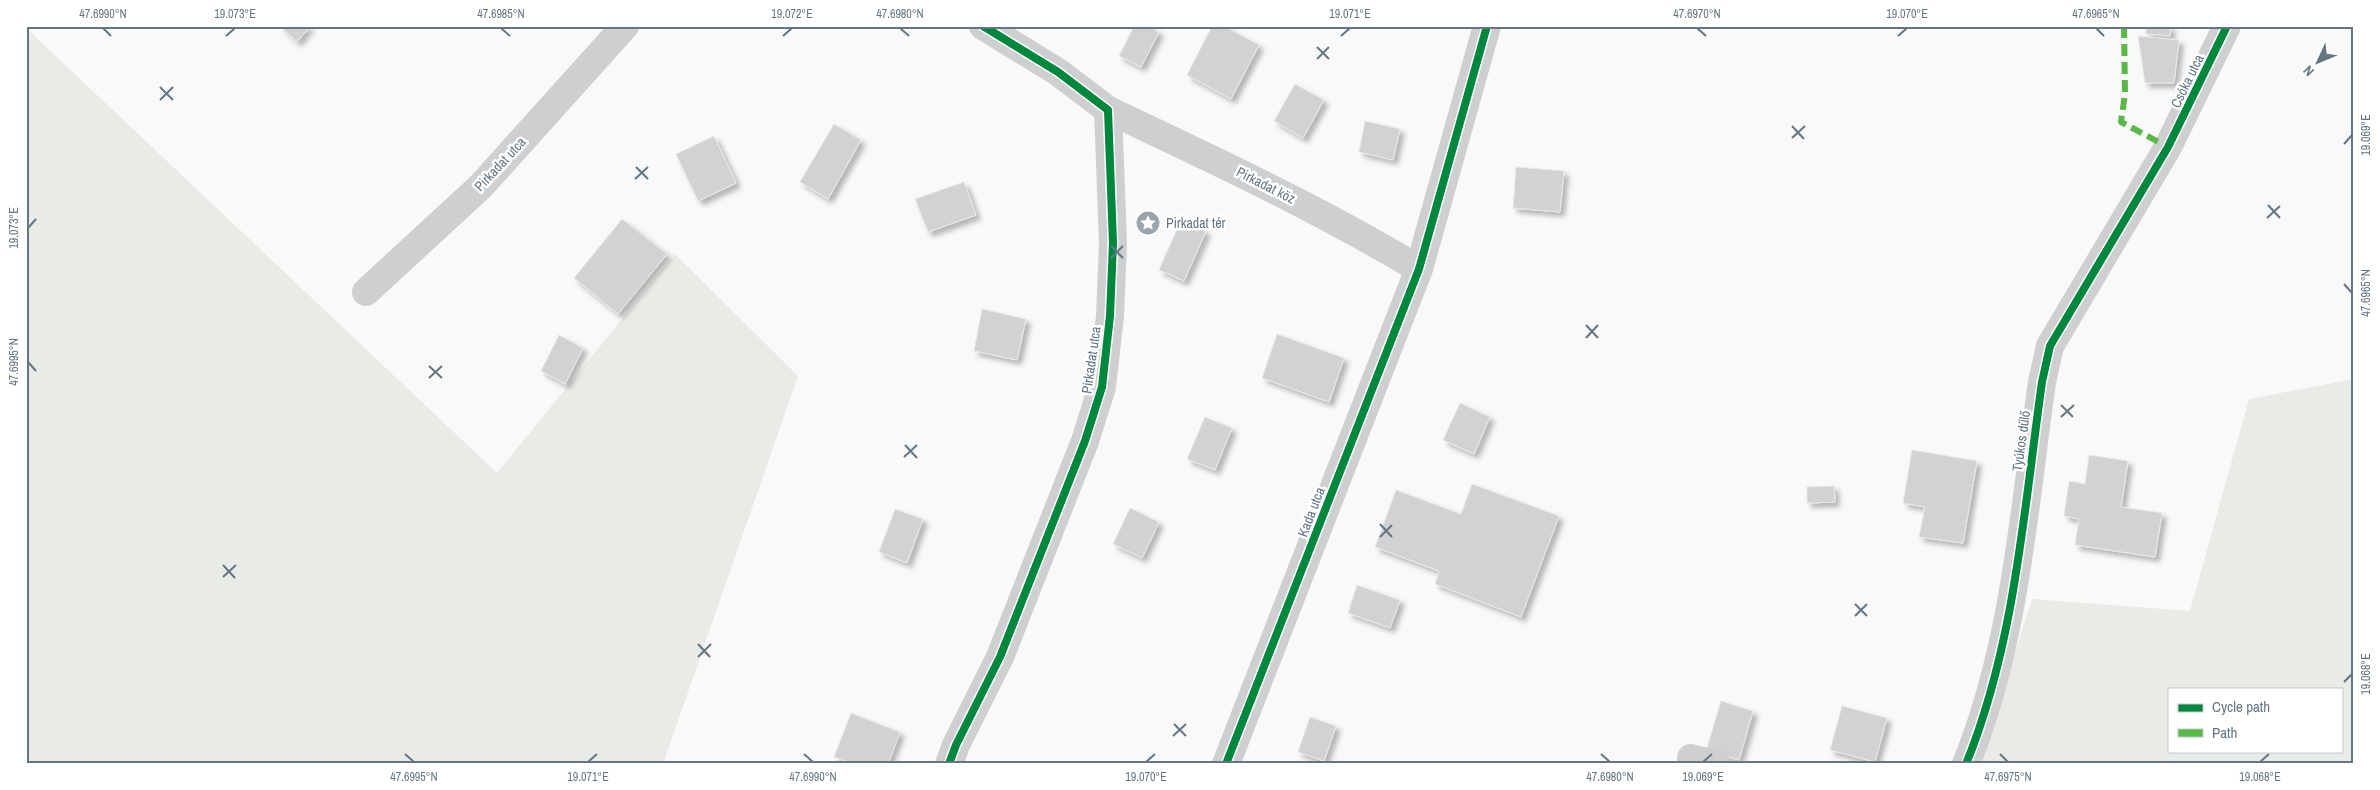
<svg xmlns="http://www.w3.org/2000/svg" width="2380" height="790" font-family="'Archivo Narrow',sans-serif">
	<defs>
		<filter id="shadow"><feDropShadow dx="4.5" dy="4.5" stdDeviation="2.5" flood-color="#0004"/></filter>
	</defs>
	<rect width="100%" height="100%" fill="#f9f9f9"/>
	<path fill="#e8ebe6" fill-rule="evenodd" d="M26,28L497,473L675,254L798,376L663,764H26Z
		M2354,379V764H1980L2032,599L2190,611L2249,399ZM2169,689H2341V751H2169Z"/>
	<path fill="#d0d2d3" stroke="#e8e8e8" filter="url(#shadow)" d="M280,26H310L297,42Z
		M1134,26H1148L1159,32L1141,67L1119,56Z
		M1212,26H1224L1259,45L1231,99L1187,75Z
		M2146,26H2171L2170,36L2146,34Z
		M2138,36L2179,40L2174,83H2145Z
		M1295,84L1324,100L1303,138L1274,121Z
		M1365,121L1400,129L1393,160L1359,152Z
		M834,124L861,140L828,199L800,182Z
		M714,136L736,183L698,201L676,154Z
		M1516,167L1564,171L1560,212L1513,208Z
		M964,182L976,215L928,232L915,199Z
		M622,219L667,254L618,314L574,278Z
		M1181,220L1206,231L1184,281L1159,270Z
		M982,309L1026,319L1017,360L974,351Z
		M1277,334L1344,358L1329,402L1262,378Z
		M559,335L583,348L565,384L541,371Z
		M1460,403L1490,417L1474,454L1443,440Z
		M1205,417L1232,428L1215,470L1187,459Z
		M1912,450L1977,461L1963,543L1919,537L1925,507L1903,503Z
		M2089,455L2128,461L2121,507L2162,513L2155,557L2075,545L2079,519L2064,516L2069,481L2085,484Z
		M1472,484L1559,516L1521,617L1435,584L1439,571L1375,547L1396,490L1461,514Z
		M1834,486L1835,502L1807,503V487Z
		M1130,508L1159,522L1142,558L1113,544Z
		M895,509L923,519L907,563L879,552Z
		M1357,585L1400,600L1390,628L1348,613Z
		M1721,701L1753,711L1739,760L1706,751Z
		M1842,706L1887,718L1875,762L1830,750Z
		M851,713L900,732L888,764H853L834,757Z
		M1310,717L1336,726L1324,761L1298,752Z"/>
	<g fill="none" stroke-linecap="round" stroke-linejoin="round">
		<path stroke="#cecfd0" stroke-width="28" d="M1108,110C1214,160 1319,209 1419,269
			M366,292L481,186L625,26
			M1691,758L1716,764
			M949,764L956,745L1000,657L1085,441L1102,387L1110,316L1113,243L1108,110L1058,72L983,26
			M1226,764L1419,269L1487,26
			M1966,764C2015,644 2024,509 2042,382L2050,346L2168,147L2227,26"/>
		<path stroke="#58b947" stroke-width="6" stroke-dasharray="12 6" stroke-linecap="butt" d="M2124,26L2125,94L2121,122L2168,147"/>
		<defs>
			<path id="cycleway" d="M949,764L956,745L1000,657L1085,441L1102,387L1110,316L1113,243L1108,110L1058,72L983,26
				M1226,764L1419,269L1487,26
				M1966,764C2015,644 2024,509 2042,382L2050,346L2168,147L2227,26"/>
		</defs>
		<use href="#cycleway" stroke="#fff" stroke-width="11"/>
		<use href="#cycleway" stroke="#00873e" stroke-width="8"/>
	</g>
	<path fill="none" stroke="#657683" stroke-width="2" d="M103,28L111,36M501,28L510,36M900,28L909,36M1697,28L1706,36M2096,28L2104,36M226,36L235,28M783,36L792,28M1341,36L1350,28M1898,36L1907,28M1317,47L1329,59M1317,59L1329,47M160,87L173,100M160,100L173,87M1792,126L1804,139M1792,138L1805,126M2344,144L2352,135M636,167L648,179M635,179L648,167M2268,205L2280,218M2267,218L2280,206M28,228L36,219M1111,246L1123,258M1111,258L1123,246M2344,284L2352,293M1586,325L1598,338M1586,338L1598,325M28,362L36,371M429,366L442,378M429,378L442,366M2061,405L2073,417M2061,417L2074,405M905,445L917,458M904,457L917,445M1380,524L1392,537M1380,537L1392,525M223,565L235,578M223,577L236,565M1855,604L1867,616M1855,616L1867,604M698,644L710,657M698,657L711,644M2344,682L2352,674M1174,724L1186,736M1173,736L1186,724M405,754L414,762M804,754L813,762M1601,754L1610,762M2000,754L2008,762M588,762L597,754M1146,762L1155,754M1703,762L1712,754M2260,762L2269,754"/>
	<defs>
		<symbol id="sight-disc" viewBox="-11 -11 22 22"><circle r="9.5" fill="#99a4ac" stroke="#fff"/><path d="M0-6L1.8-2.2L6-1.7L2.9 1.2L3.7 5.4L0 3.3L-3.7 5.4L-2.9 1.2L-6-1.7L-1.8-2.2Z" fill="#fff"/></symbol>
	</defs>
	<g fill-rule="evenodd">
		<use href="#sight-disc" x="1134" y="209" width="28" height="28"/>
	</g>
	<g text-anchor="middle" stroke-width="5" stroke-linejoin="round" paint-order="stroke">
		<g font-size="14" fill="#657683" stroke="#fff">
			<text transform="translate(2187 81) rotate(-64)" y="5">Csóka utca</text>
			<text transform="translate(500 164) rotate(-47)" y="5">Pirkadat utca</text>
			<text transform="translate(1266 185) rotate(27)" y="5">Pirkadat köz</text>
			<text transform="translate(1091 360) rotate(-82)" y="5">Pirkadat utca</text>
			<text transform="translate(2021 441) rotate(-82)" y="5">Tyúkos dűlő</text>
			<text transform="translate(1311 512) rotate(-69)" y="5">Kada utca</text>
		</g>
		<g font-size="14" fill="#657683" stroke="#fff" text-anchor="start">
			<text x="1166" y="228">Pirkadat tér</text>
		</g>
	</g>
	<rect width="2380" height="790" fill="none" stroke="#ffffff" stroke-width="55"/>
	<rect x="2168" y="688" width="175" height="65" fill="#ffffff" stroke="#c1c8cd"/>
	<rect x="2178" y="704" width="25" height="8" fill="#00873e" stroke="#c1c8cd"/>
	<text x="2212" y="712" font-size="15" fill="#657683">Cycle path</text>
	<rect x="2178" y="729" width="25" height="8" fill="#58b947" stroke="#c1c8cd"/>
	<text x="2212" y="738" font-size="15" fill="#657683">Path</text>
	<g transform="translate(2318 62) rotate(226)" stroke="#ffffff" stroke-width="4" paint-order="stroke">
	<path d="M0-4L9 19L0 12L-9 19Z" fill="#657683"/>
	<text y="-8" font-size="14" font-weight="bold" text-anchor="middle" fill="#657683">N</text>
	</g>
	<rect x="28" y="28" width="2324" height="734" fill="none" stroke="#657683" stroke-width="2"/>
	<g font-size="12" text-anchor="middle" fill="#657683">
		<text x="103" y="18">47.6990°N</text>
		<text x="235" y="18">19.073°E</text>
		<text x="501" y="18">47.6985°N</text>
		<text x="792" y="18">19.072°E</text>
		<text x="900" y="18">47.6980°N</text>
		<text x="1350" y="18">19.071°E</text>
		<text x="1697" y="18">47.6970°N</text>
		<text x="1907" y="18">19.070°E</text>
		<text x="2096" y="18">47.6965°N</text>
		<text transform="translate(2366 135) rotate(-90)" y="4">19.069°E</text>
		<text transform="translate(14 228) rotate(-90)" y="4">19.073°E</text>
		<text transform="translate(2366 293) rotate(-90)" y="4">47.6965°N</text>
		<text transform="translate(14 362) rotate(-90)" y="4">47.6995°N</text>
		<text transform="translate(2366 674) rotate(-90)" y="4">19.068°E</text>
		<text x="414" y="781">47.6995°N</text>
		<text x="588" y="781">19.071°E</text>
		<text x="813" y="781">47.6990°N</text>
		<text x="1146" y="781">19.070°E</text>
		<text x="1610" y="781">47.6980°N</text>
		<text x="1703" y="781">19.069°E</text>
		<text x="2008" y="781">47.6975°N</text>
		<text x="2260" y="781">19.068°E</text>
	</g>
</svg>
